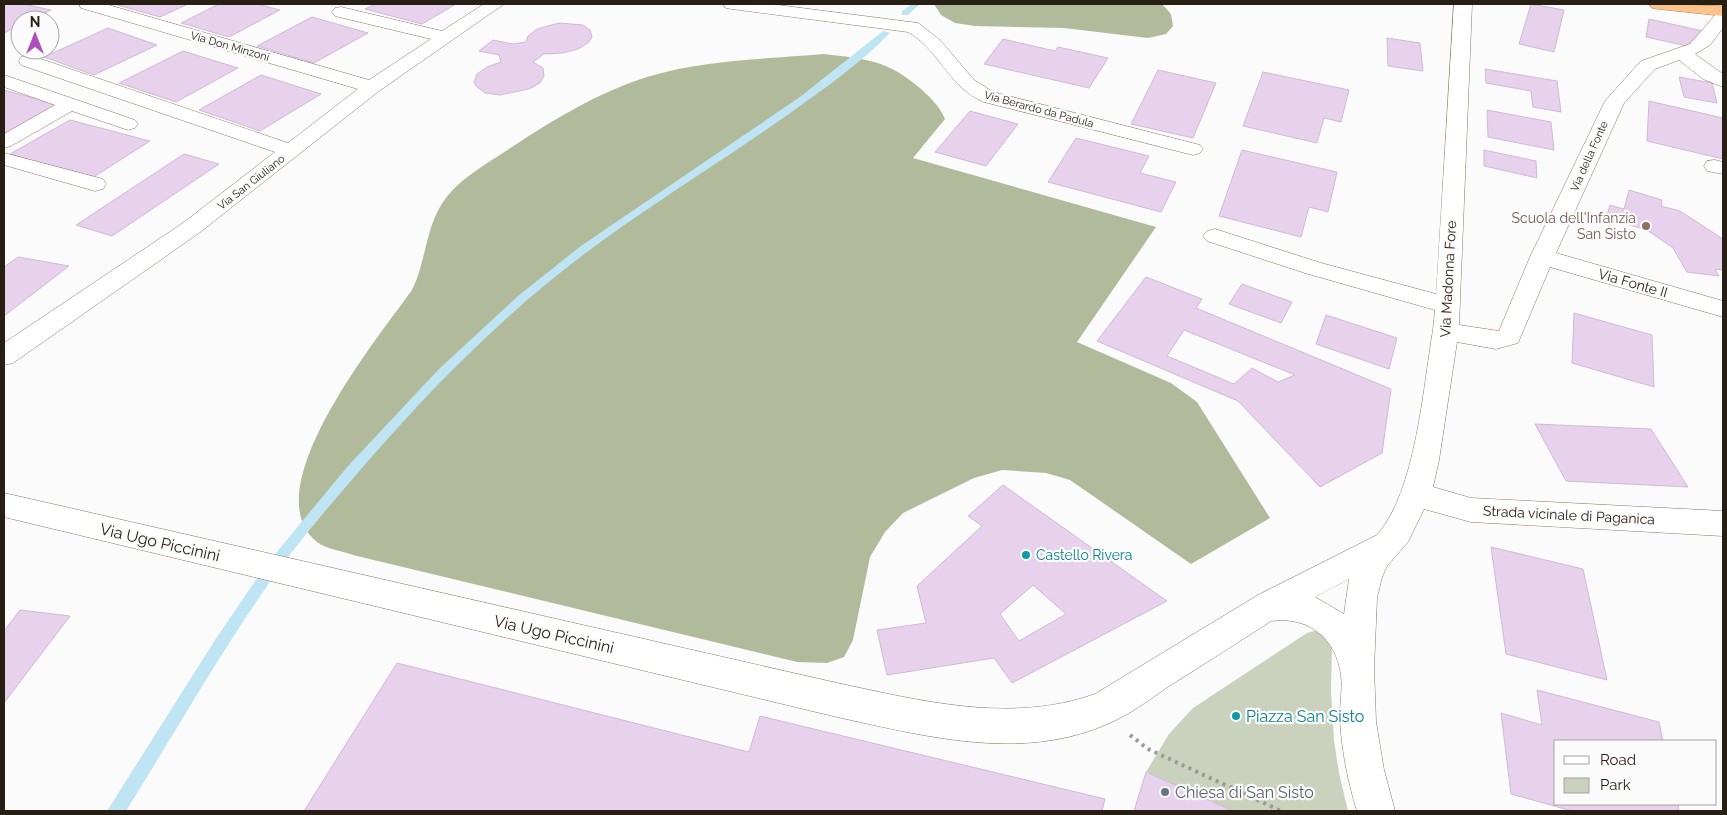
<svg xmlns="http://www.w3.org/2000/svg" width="1727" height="815" font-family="Raleway,sans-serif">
	<rect width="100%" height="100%" fill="#fbfbfb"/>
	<path fill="#cad1bc" d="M1314,631L1320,632L1332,647L1331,692L1334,741L1339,773L1348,811H1233L1146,772L1169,734L1193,708L1307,633Z"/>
	<path fill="#b1bb9b" d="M934,4H1162L1171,14L1173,26L1166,34L1148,38L1064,28L975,26L955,23L941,15Z
		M824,54C866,59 888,60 921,89C931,98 940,107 945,119L913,158L1156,227L1077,342L1171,383L1197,402L1270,518L1191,564L1070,480L1046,473L1002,470L974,478L903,513L885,532L870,557L853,640L844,657L827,663L797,662L353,555C343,551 326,549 317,542C252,491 380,335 412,290C427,260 425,225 446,198C462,177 490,162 512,147C553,120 599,92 647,77C701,60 767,59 824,54Z"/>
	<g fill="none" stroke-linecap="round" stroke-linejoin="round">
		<path fill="#bfe5f4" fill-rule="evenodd" d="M912,4H920L908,15H902V11Z
			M883,31L890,33C860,64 821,91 786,116C706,172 621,222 545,285C481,338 423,398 368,461C331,504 293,547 261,595C213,665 171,739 126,811H107L215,640L266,565L348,466L439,369L518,296L581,246L800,97Z"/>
	</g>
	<path fill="#e7d1ed" stroke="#d0bad6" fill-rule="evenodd" d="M4,4H23L51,10L30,20H20V25L4,33Z
		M114,4H188L160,17Z
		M219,4H257L280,10L229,37L181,23Z
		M375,4H456L422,24L365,9Z
		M1531,4L1564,10L1554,52L1519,44Z
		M312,17L368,33L314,63L257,46Z
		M1649,19L1703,31L1687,46L1646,37Z
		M559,23L583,25L590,30L592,37L588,43L578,49L563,53L544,54L533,62L543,68L544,76L540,83L529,89L500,95L485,93L476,86L474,82L477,74L487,67L501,62L499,55L479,51L493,40L513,44L526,42L528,36L537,29Z
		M108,28L157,45L94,75L44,57Z
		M1387,38L1420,43L1423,71L1388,66Z
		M1003,39L1055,51L1058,47L1108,58L1089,88L984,64Z
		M183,51L238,68L176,102L119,83Z
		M1485,69L1557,81L1561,112L1533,107L1531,91L1486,83Z
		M1158,70L1216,83L1193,138L1131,124Z
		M1263,72L1349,90L1341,122L1324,118L1317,143L1243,126Z
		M261,75L321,94L260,131L199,110Z
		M1679,77L1712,83L1717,103L1684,97Z
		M4,90L58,105L4,135Z
		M1649,101L1723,118V159L1647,141Z
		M1487,110L1551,122L1554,150L1488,137Z
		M970,111L1018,124L986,166L935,152Z
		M70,120L150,141L92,178L10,154Z
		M1076,138L1149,156L1140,173L1176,182L1161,212L1048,182Z
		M1242,150L1337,172L1328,212L1309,207L1301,237L1219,216Z
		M1484,150L1536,161L1537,178L1484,166Z
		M184,154L219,164L112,236L76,225Z
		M1629,190L1662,200L1661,206L1680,211L1723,239V270L1715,269L1719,276L1687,272L1673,248L1647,230L1606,218L1610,205L1624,209Z
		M18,257L69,266L4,316V267Z
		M1146,277L1202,299L1196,308L1391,389L1382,453L1320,487L1238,401L1097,341ZM1184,330L1295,375L1278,382L1252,368L1234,384L1167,356Z
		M1242,284L1292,302L1281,323L1229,304Z
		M1574,313L1652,335L1654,387L1572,363Z
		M1326,315L1397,338L1389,369L1316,344Z
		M1535,424L1651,429L1688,487L1566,481Z
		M1003,485L1167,601L1012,683L994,658L887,675L877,630L926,623L917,586L982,526L968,516ZM1033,585L1066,614L1019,641L1000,614Z
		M1491,547L1583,569L1607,680L1506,654Z
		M20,610L70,616L4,703V631Z
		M397,663L749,752L760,716L1105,799L1102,811H304Z
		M1537,690L1659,722L1663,741H1556V804H1678L1679,811H1572L1511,794L1501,713L1542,725Z
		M1146,772L1233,811H1134Z"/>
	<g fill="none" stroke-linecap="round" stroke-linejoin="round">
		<defs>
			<path id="minor" d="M79,4H105L369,80L431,39L335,16L332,12L335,8L341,7L442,31L484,4H504L379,91L199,233L13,363L4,365V343L183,223L275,152L21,65L19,61L21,57H35L288,143L358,89L81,8Z
				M723,4H770L918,23L940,40L974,80L993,92L1200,145L1203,149L1200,153L1193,155L984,102C949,88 939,49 908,32L732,9L726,8Z
				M1454,4H1472L1459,325L1499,331L1530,257L1605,101L1641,61L1690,44L1717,13L1723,12V28L1710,45L1695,54L1723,74V87L1703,79L1679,60L1655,69L1624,103L1556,253L1723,301V317L1550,267L1518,343L1496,349L1457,342L1439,460L1433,487L1471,498L1723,511V536L1471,522L1424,509L1408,542L1387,566L1382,577L1377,598L1374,668L1376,722L1384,770L1395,811H1357C1348,782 1342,752 1340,721C1339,706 1343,690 1341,675C1336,638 1309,616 1271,621C1237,643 1203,665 1169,686C1153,697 1136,710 1118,719C1029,764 929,737 837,717L4,517V493L837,683C922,701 1011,724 1095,694L1258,595L1377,535C1416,491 1423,388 1433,330L1435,310L1305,273L1207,241L1203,236L1207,231L1215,229L1321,263L1436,294ZM1349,579L1344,614L1315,597Z
				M4,75L135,120L138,124L135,128L128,130L72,111L11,146L4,148V134L55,105L4,87Z
				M4,153L103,179L106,184L103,189L95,191L4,165Z
				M1715,160L1723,162V174L1707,171L1704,166L1707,161Z"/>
			<path id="highway" d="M1649,4L1723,6V16L1658,9L1652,8Z"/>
		</defs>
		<use href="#minor" stroke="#8d765e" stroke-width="1"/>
		<use href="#highway" stroke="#b18961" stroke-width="1"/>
		<path stroke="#9d9995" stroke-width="4" stroke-dasharray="3 4.5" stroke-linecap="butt" d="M1130,735L1148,749L1281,811"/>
		<use href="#minor" fill="#fff" fill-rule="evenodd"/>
		<use href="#highway" fill="#fcc38b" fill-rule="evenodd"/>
	</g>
	<circle fill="#8d6e63" stroke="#fbfbfb" stroke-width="2" cx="1646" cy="226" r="5"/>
	<g fill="#0f9aa8" stroke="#fbfbfb" stroke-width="2">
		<circle cx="1026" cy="555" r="5"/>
		<circle cx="1236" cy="716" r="5"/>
	</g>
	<circle fill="#6b7280" stroke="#fbfbfb" stroke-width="2" cx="1165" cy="792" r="5"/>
	<g text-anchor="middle" stroke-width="4.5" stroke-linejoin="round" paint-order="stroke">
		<g font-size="11" fill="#271e14" stroke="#fbfbfb">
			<text transform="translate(230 46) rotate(16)" y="4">Via Don Minzoni</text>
			<text transform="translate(1039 109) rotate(15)" y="4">Via Berardo da Padula</text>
			<text transform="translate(1589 156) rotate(-66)" y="4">Via della Fonte</text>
			<text transform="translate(251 182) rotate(-38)" y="4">Via San Giuliano</text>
		</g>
		<g font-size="14" fill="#785e54" stroke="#fbfbfb" text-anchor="end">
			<text x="1636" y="223">Scuola dell'Infanzia<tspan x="1636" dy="16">San Sisto</tspan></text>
		</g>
		<g font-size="14" fill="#271e14" stroke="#fbfbfb">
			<text transform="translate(1448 279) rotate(-87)" y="5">Via Madonna Fore</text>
			<text transform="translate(1633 283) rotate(16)" y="5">Via Fonte II</text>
			<text transform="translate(1569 515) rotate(3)" y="5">Strada vicinale di Paganica</text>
		</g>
		<g font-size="14" fill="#0d838f" stroke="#fbfbfb" text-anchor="start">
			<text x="1036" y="560">Castello Rivera</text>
		</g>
		<g font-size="16" fill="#271e14" stroke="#fbfbfb">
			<text transform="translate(160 542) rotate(13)" y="6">Via Ugo Piccinini</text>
			<text transform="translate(554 634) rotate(13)" y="6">Via Ugo Piccinini</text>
		</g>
		<g font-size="16" fill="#0d838f" stroke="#fbfbfb" text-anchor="start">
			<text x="1246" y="722">Piazza San Sisto</text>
		</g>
		<g font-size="16" fill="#5b616d" stroke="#fbfbfb" text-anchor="start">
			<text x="1175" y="798">Chiesa di San Sisto</text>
		</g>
	</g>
	<rect width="1727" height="815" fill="none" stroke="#271e14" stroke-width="10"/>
	<rect x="1554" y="740" width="162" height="65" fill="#fbfbfb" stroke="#a6a39f"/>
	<rect x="1564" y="756" width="25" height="8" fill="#ffffff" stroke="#a6a39f"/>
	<text x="1600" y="765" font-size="15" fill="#271e14">Road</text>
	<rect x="1564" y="778" width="25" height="15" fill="#cad1bc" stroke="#a6a39f"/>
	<text x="1600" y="790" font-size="15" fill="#271e14">Park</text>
	<g transform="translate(35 35)"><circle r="24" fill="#fbfbfb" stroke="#a6a39f"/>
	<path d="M0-4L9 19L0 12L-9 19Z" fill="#af51bb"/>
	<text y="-8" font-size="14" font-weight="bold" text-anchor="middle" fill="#271e14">N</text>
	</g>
</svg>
